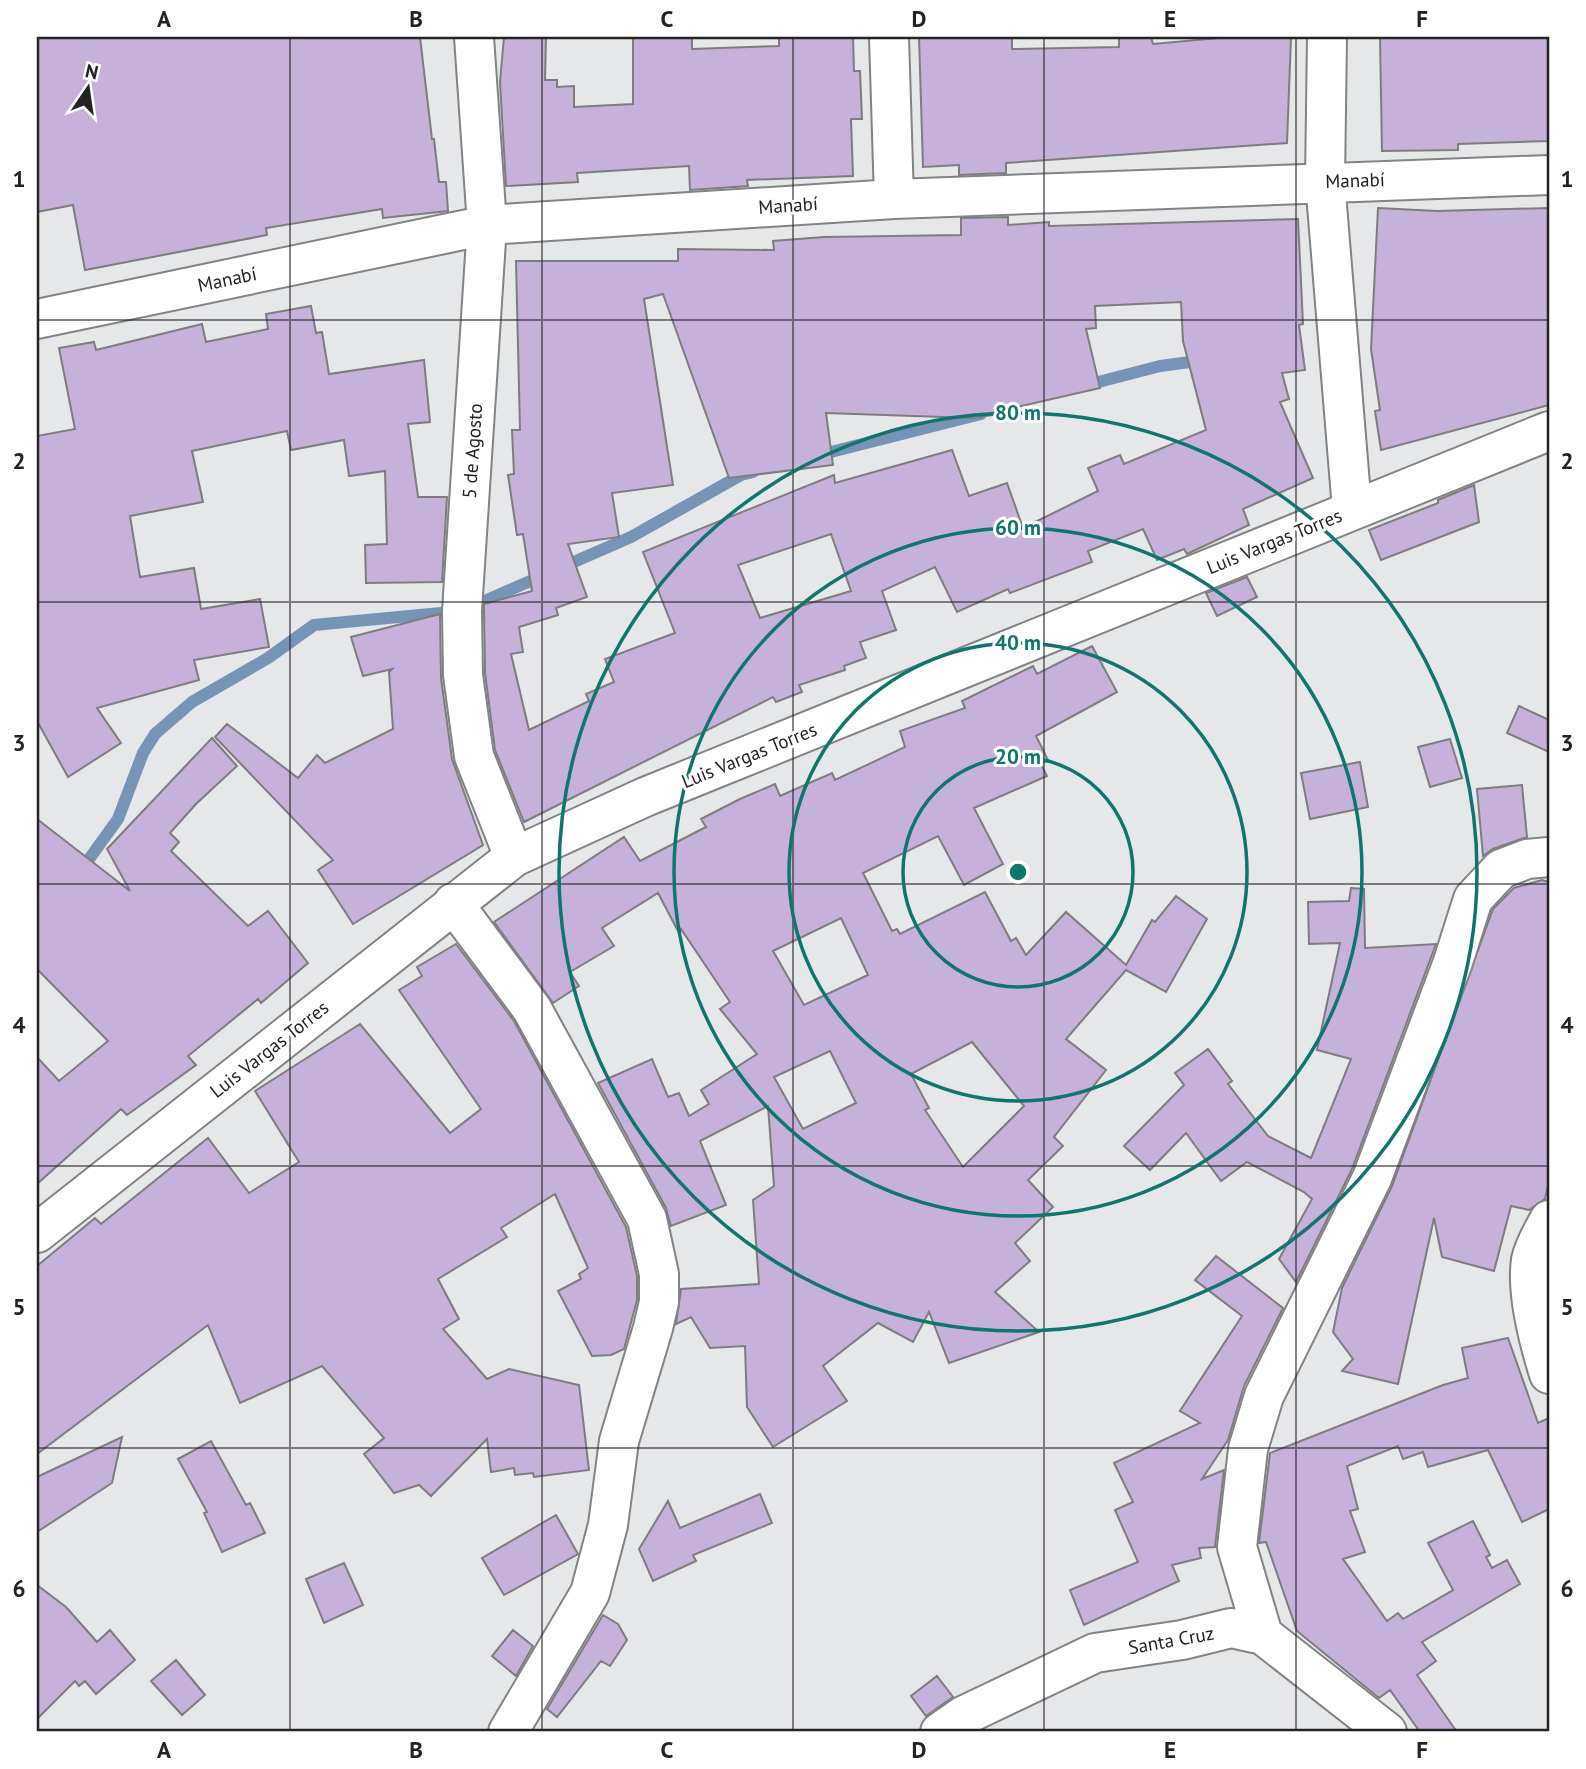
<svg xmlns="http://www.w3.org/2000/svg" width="1586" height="1769" font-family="'PT Sans',sans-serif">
	<rect width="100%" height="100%" fill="#e6e7e9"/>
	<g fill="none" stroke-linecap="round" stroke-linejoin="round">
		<path stroke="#7594b6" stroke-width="12" d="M1083,386L1160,366L1205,360
			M815,456L981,414
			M560,568L631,537L741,475L753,472
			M79,873L118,819L143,753L155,734L192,702L268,658L314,625L462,611L544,575"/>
	</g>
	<path fill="#c6b1db" stroke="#7d7d7e" stroke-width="2" fill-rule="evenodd" d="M37,37H420L432,139H434L439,182H446L448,211L383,218L382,209L266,228L267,235L85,270L73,205L37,212Z
		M504,37H546L545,80H557V87L574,86V107L633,104V37H692V49L779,46V37H853L854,71H860L862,119H851L853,176L747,180L748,186L690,190L689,166L577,173L578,182L506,186L500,82Z
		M919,37H1012V49L1119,47V37H1151L1153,44L1230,37H1291L1287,143L1006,163V173L959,175V165L923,167Z
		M1549,37V141L1458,144V150L1382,151L1380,38Z
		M1378,208L1437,211L1549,208V405L1381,450L1375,411L1380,410L1371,349Z
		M1008,217V225L1049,222V226L1298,219L1303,324L1299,325L1305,370L1282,373L1289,399L1280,402L1313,478L1243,509L1249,525L1187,554L1184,549L1157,560L1143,529L1088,551L1092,562L1010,593L1008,589L957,612L935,567L882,591L896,630L860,642L866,658L844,666L845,670L799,685L802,692L776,702L773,697L524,822L495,750L485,673L484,612V604L532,591L523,534L517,535L508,475L514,474L512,430H520L516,261H678V249L774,250L773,241L824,237L961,235V218ZM663,294L729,478L833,465L826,413L972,418L1014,412L1013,408L1100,388L1086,329L1096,328L1095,306L1181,302L1183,341L1206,430L1124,464L1120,455L1088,468L1098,491L1023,528L1007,483L969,496L952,450L835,483L834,475L643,552L675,633L605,659L614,682L586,694L589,701L529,730L511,654L523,652L519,627L558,615L556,608L587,597L568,544L619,537L612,493L673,485L644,299ZM831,534L851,591L760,618L738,565Z
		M311,306L316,333L322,332L329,374L424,360L430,422L408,424L418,497H447L442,582L366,583L365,545L387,544L385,471L349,476L344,440L291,450L287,431L192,451L203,502L130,516L140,577L194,568L201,609L260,599L269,647L194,660L199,680L97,708L121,743L68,777L37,721V436L75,429L59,348L94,342L96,350L202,324L206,342L268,329L266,314Z
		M1474,485L1479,522L1381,560L1369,530L1438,503V500Z
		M1247,577L1257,597L1217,616L1206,593Z
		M440,614L441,678L452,759L483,845L353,924L318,870L333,860L215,737L227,724L298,778L317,755L325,763L393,729L389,672L392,669L363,676L351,637Z
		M1092,646L1117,692L1036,736L1048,760L1041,764L1047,776L974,808L1003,864L964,885L938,836L863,873L892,931L897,929L900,934L985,892L1011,941L1016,938L1026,955L1066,912L1126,965L1152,920L1155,922L1176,896L1207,919L1166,992L1126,970L1066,1039L1106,1070L1054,1137L1063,1146L1028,1180L1053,1207L1015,1243L1030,1261L995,1292L1039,1332L949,1363L929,1312L913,1342L878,1323L823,1366L847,1401L773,1447L747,1407L745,1346L710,1348L691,1317L676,1324L681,1289L759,1284L753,1200L774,1186L768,1106L700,1141L726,1205L671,1226L666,1208L598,1083L652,1059L668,1097L679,1093L689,1116L709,1104L701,1090L757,1054L720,1009L730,1002L681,929L678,931L658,893L602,928L614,946L570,972L579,986L553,1003L494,922L624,837L640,861L706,827L701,819L740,799L775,784L780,796L832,773L835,780L905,747L900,731L965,708L962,701L1033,666L1037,674ZM841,918L868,975L804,1005L773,951ZM972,1042L1024,1106L963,1167L925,1110L929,1108L911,1074ZM830,1051L856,1103L803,1129L774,1077Z
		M1519,706L1549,720V752L1507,733Z
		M212,738L237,766L196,804L170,833L179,842L171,851L248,926L268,911L308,963L261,1003L258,999L188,1056L196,1065L127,1115L121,1109L37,1184V1057L59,1081L108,1041L37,969V819L130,891L107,849Z
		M1450,739L1462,778L1430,787L1418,747Z
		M1360,762L1368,807L1310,819L1301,773Z
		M1522,785L1527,837L1493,849L1483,856L1477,789Z
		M1542,880L1549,882V1181L1545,1199L1529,1210L1511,1206L1494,1271L1442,1257L1434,1218L1398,1384L1342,1371L1353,1359L1333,1332L1342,1288L1392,1186L1493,909L1514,888Z
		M1351,888L1364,889L1365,948L1436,944L1352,1169L1296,1282L1279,1259L1312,1199L1304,1192L1247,1162L1221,1181L1186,1133L1150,1170L1124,1146L1184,1085L1175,1073L1208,1049L1232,1081L1228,1084L1268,1136L1311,1158L1351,1059L1317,1050L1340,943L1309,944L1308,902L1349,901Z
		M456,944L514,1021L626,1227L637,1276V1300L624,1349L611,1355L592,1356L558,1291L581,1279L579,1274L588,1268L555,1194L501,1228L507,1237L438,1279L459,1319L443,1329L487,1379L509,1369L579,1385L589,1470L534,1477L533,1473L515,1475L514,1468L491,1472L487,1439L431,1496L419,1485L394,1493L364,1454L384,1438L322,1366L240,1403L208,1325L37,1454V1266L95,1218L101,1224L208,1138L249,1193L299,1162L255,1091L360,1024L450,1133L481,1109L399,990L422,976L417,967Z
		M1216,1256L1283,1308L1244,1386L1228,1440L1202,1479L1224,1470L1215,1547L1199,1548L1201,1558L1172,1565L1179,1581L1084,1625L1070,1590L1138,1562L1115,1510L1133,1502L1114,1463L1200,1423L1180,1411L1242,1316L1195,1280Z
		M1508,1338L1538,1423L1549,1418V1509L1522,1522L1488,1450L1428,1467L1423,1452L1403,1459L1398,1446L1347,1466L1358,1509L1350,1511L1365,1552L1343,1559L1387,1621L1398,1613L1403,1619L1453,1590L1428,1543L1473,1521L1490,1555L1486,1557L1492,1568L1507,1560L1520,1584L1422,1642L1436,1661L1417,1675L1457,1732H1420L1390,1690L1379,1698L1297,1631L1266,1542L1259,1543L1270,1453L1443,1385L1468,1378L1462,1348Z
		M122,1437L112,1483L37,1532V1477Z
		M211,1441L246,1505L250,1503L265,1533L222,1552L204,1513L207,1512L178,1459Z
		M760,1494L772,1523L693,1555L696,1561L653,1581L639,1549L668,1501L680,1528Z
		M556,1515L578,1554L504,1595L482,1558Z
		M344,1563L363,1605L324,1623L306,1579Z
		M37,1585L66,1607L97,1642L110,1630L135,1660L96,1694L85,1681L79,1686L75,1681L37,1719Z
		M603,1615L618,1624L627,1640L610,1666L601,1661L557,1717L547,1709Z
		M513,1630L533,1646L516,1676L492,1656Z
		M176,1660L205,1695L182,1715L151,1681Z
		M937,1676L953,1697L926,1716L911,1696Z"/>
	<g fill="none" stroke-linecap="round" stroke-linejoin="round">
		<defs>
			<path id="street" d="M474,37L487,225L462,611L463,675L474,756L514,857
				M889,37L894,199
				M1327,37L1325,181L1352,509
				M37,319L487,225L894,199L1549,175
				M453,903L532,1009L647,1219L659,1274V1302L653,1328L619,1441L608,1525L590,1593L508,1732
				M1549,1220C1543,1232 1534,1246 1531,1260C1526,1293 1539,1342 1549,1374
				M37,1233L514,857L645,797L1549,431
				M1263,1635L1237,1547L1248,1449L1264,1396L1372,1178L1453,962L1473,899L1501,869L1527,859L1549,857
				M940,1732L963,1716L1095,1653L1182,1640L1231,1628L1263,1635L1387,1732"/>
		</defs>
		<use href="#street" stroke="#828384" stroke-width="42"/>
		<use href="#street" stroke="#fff" stroke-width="38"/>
	</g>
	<path fill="none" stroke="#232324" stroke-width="2" stroke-opacity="0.55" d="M290,37V1732M542,37V1732M793,37V1732M1044,37V1732M1296,37V1732M37,320H1549M37,602H1549M37,884H1549M37,1166H1549M37,1448H1549"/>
	<g fill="none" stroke="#0f766e" stroke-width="3.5">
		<circle cx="1018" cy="872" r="115"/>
		<circle cx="1018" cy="872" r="229"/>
		<circle cx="1018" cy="872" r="344"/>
		<circle cx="1018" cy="872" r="459"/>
	</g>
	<g text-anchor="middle" stroke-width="6" stroke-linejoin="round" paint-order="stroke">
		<g font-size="19" fill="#232324" stroke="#fff">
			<text transform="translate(1355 180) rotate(-2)" y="7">Manabí</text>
			<text transform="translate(788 205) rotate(-4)" y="7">Manabí</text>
			<text transform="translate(227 279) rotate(-12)" y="7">Manabí</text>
			<text transform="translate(472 451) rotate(-86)" y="7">5 de Agosto</text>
			<text transform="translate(1274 541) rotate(-22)" y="7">Luis Vargas Torres</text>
			<text transform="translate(749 755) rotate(-22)" y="7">Luis Vargas Torres</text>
			<text transform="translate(269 1049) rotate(-38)" y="7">Luis Vargas Torres</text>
			<text transform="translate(1171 1640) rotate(-10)" y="7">Santa Cruz</text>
		</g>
	</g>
	<circle cx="1018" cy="872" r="10" fill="#0f766e" stroke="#fff" stroke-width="3.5"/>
	<g font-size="21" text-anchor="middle" font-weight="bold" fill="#0f766e" stroke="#fff" stroke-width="6" stroke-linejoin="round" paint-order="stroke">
		<text x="1018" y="420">80 m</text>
		<text x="1018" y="535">60 m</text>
		<text x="1018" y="650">40 m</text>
		<text x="1018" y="764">20 m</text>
	</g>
	<rect width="1586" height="1769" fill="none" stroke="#ffffff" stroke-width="77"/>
	<g transform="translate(88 88) rotate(13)" stroke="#ffffff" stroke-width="5" paint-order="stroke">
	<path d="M0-5L12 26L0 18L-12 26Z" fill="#232324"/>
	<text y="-10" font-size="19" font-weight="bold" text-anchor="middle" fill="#232324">N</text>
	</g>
	<rect x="38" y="38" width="1510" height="1692" fill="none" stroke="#232324" stroke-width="2.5"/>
	<g font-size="23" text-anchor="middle" font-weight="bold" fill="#232324">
		<text x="164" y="27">A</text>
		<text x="416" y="27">B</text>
		<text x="667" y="27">C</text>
		<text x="919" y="27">D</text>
		<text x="1170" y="27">E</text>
		<text x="1422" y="27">F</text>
		<text x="19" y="187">1</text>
		<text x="1567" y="187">1</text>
		<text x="19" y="469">2</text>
		<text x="1567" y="469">2</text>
		<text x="19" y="751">3</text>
		<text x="1567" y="751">3</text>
		<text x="19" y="1033">4</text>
		<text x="1567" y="1033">4</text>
		<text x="19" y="1315">5</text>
		<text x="1567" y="1315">5</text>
		<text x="19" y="1597">6</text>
		<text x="1567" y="1597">6</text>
		<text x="164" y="1758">A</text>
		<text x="416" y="1758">B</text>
		<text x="667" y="1758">C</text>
		<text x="919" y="1758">D</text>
		<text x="1170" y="1758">E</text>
		<text x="1422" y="1758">F</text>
	</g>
</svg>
